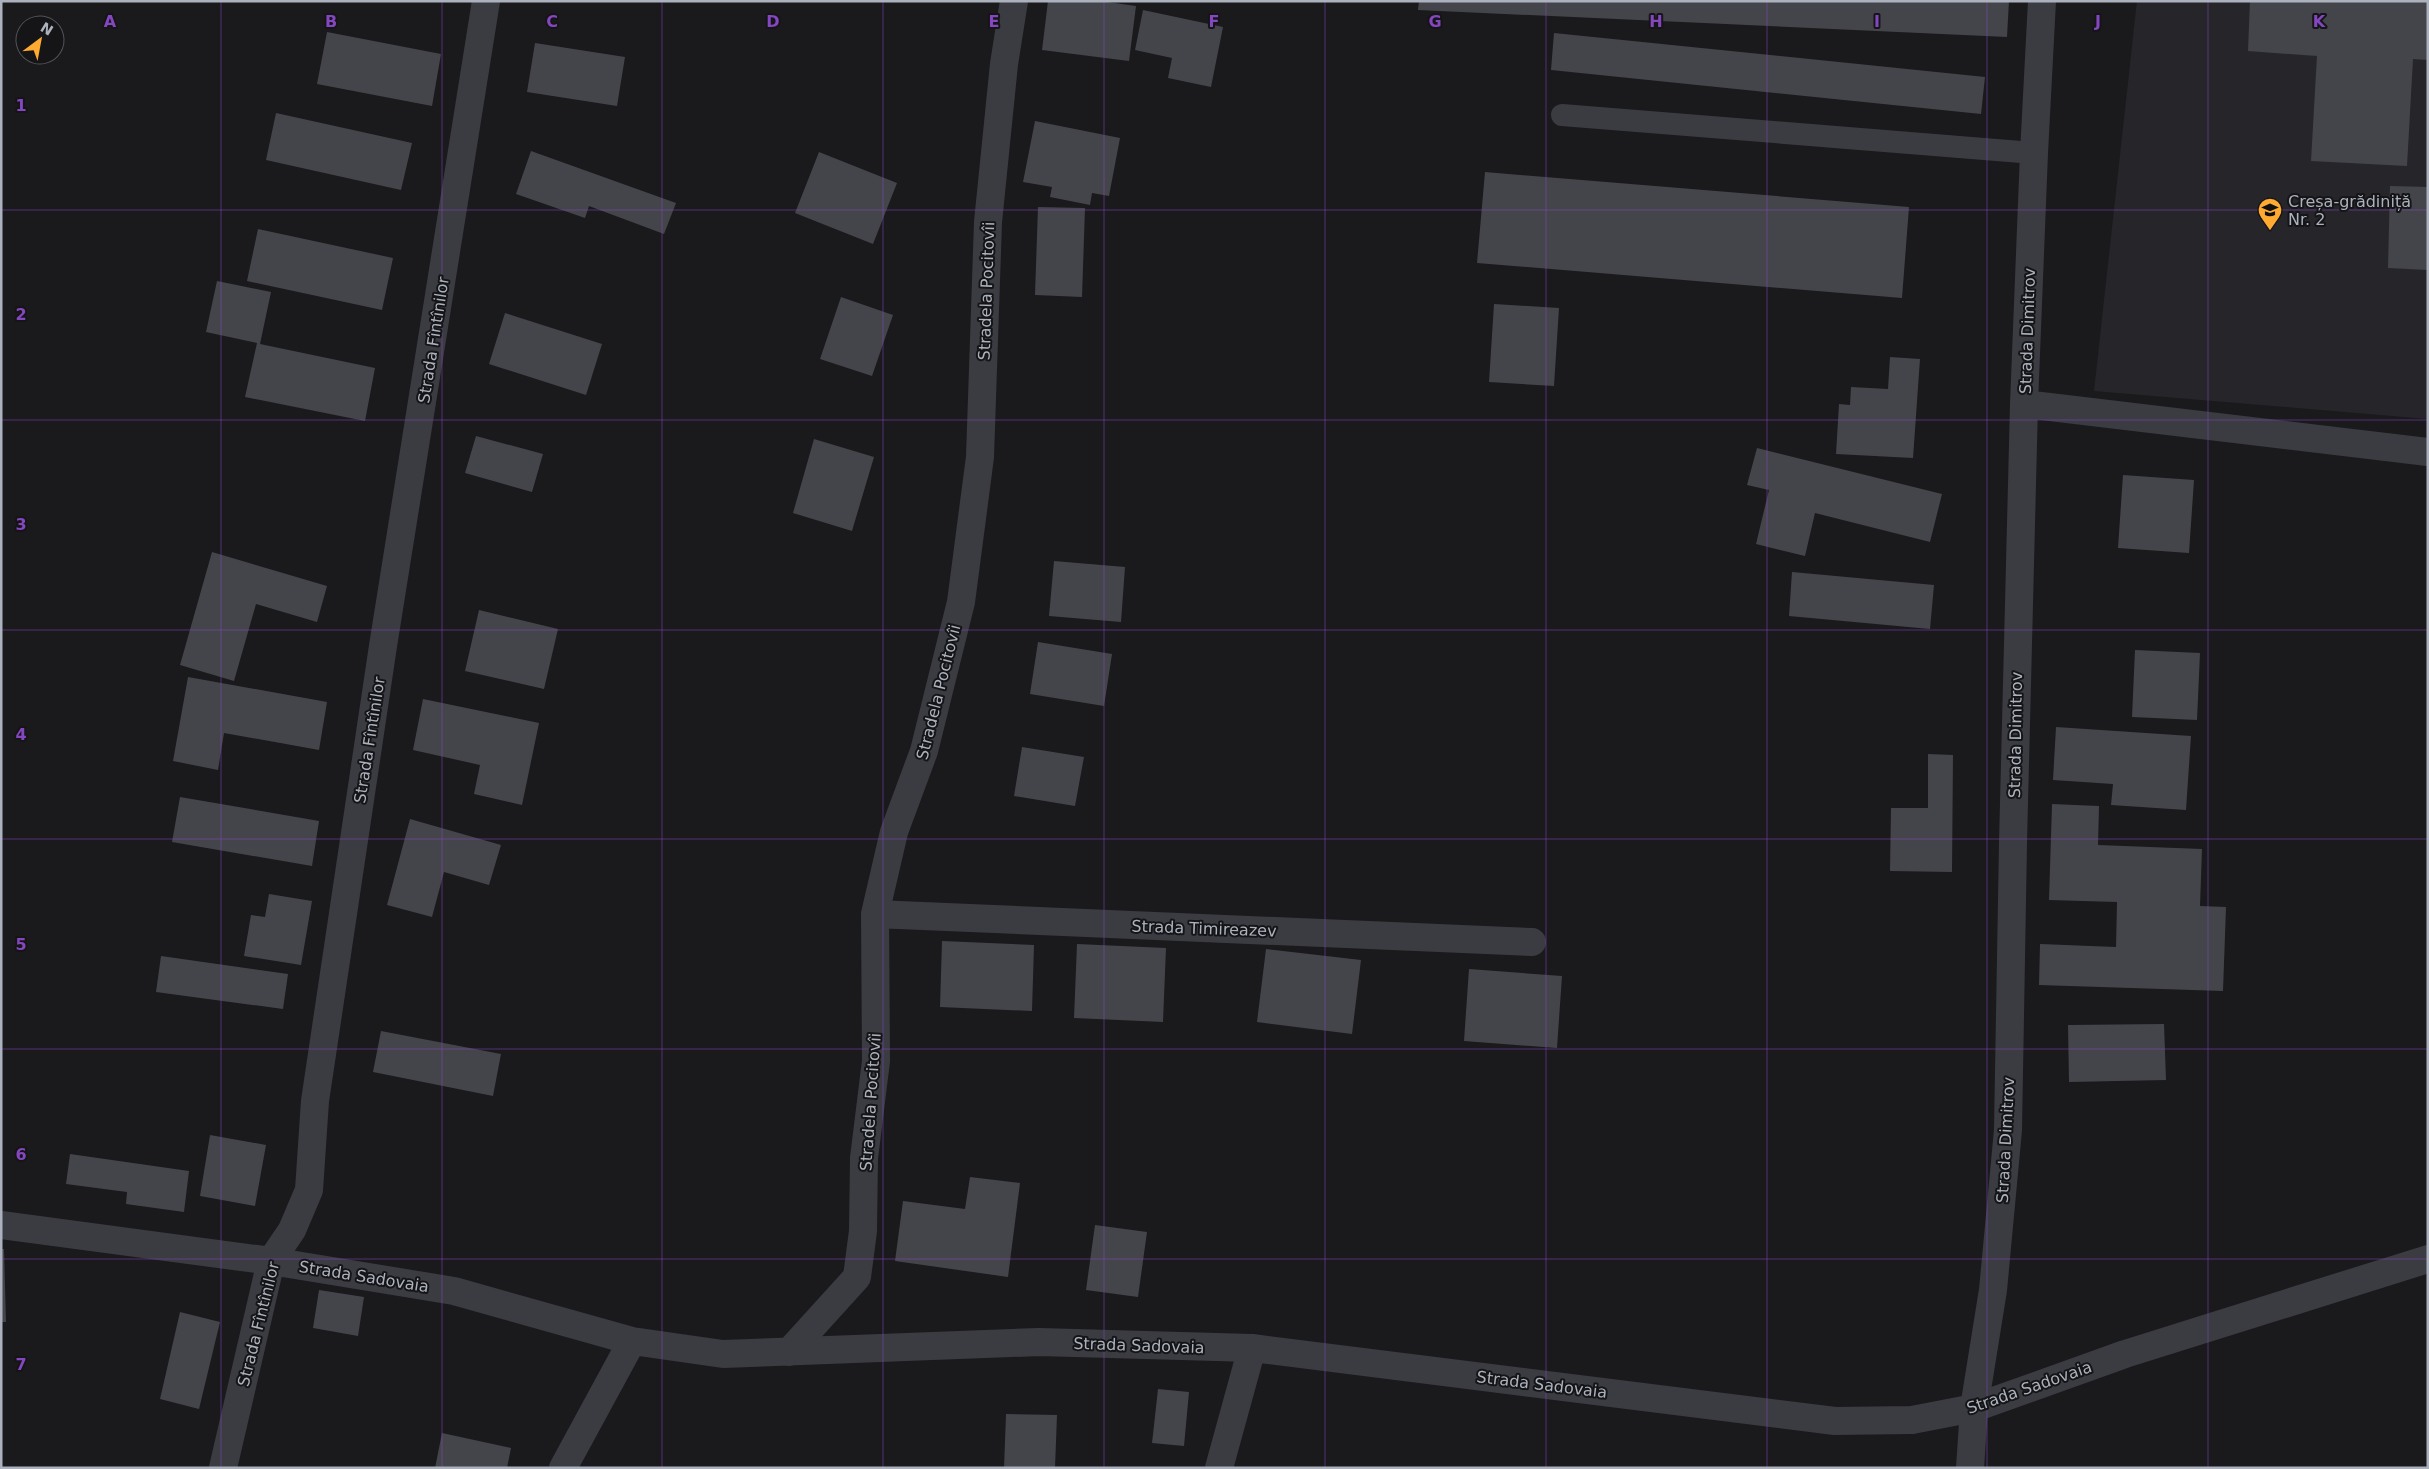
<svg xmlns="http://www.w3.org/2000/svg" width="2429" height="1469" font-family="'DejaVu Sans',sans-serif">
	<rect width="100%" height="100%" fill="#1a1a1d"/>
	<path fill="#26262a" d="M2137,1H2428V419L2094,391Z"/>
	<path fill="#44454a" d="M1048,1H1100L1136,6L1129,61L1042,50Z
		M1419,1H2009L2007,37L1418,10Z
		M2250,1H2428V60L2413,59L2407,166L2311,161L2317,56L2248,51Z
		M1143,10L1223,27L1211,87L1168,78L1172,58L1135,50Z
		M327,32L441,54L432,106L317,84Z
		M1554,33L1985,77L1981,114L1551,70Z
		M535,43L625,57L617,106L527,92Z
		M276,113L412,143L401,190L266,160Z
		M1035,121L1120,138L1109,196L1092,193L1090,205L1050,197L1052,187L1023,182Z
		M531,151L676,203L664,234L589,206L585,218L516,194Z
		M819,152L897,183L873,244L795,213Z
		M1485,172L1909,207L1902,298L1477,263Z
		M2390,186L2428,187V270L2388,268Z
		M1038,207L1085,208L1082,297L1035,295Z
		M258,229L393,258L382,310L247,281Z
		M217,281L271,292L260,344L375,368L365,421L245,397L257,343L206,332Z
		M841,297L893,315L872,376L820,359Z
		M1494,304L1559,308L1554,386L1489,382Z
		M505,313L602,344L586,395L489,364Z
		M1890,357L1920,359L1913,458L1836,454L1839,404L1850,405L1851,387L1888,389Z
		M476,436L543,454L532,492L465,473Z
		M814,439L874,457L852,531L793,513Z
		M1757,448L1942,494L1930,542L1815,513L1805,556L1756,544L1769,490L1747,485Z
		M2123,475L2194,480L2189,553L2118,548Z
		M212,552L327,586L317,622L256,604L234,681L180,665Z
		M1054,561L1125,567L1121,622L1049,616Z
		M1792,572L1934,585L1930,629L1789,616Z
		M479,610L558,629L544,689L465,671Z
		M1038,642L1112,654L1104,706L1030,694Z
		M2135,650L2200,653L2197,720L2132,717Z
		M188,677L327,702L319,750L224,733L218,770L173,761Z
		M423,699L539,723L522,805L474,794L480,765L413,750Z
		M2056,727L2191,736L2186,810L2111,805L2113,784L2053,780Z
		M1022,747L1084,757L1075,806L1014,796Z
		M1928,754L1953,755L1952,872L1890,871L1891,808H1928Z
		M180,797L319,821L312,866L172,842Z
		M2052,804L2099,806L2098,845L2202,849L2200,906L2226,907L2223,991L2039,985L2040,944L2116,947L2117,902L2049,900Z
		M410,819L501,845L489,885L444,872L432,917L387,905Z
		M269,894L312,901L301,965L244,956L251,915L265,917Z
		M942,941L1034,945L1032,1011L940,1007Z
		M1077,944L1166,948L1163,1022L1074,1018Z
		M1266,949L1361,960L1352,1034L1257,1022Z
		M161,956L288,974L283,1009L156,992Z
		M1469,969L1562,976L1557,1048L1464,1041Z
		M2164,1024L2166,1080L2069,1082L2068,1025Z
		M381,1031L501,1054L493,1096L373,1072Z
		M210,1135L266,1145L255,1206L200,1196Z
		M70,1154L189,1171L184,1212L126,1204L127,1192L66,1184Z
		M970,1177L1020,1183L1008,1277L895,1261L903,1201L965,1209Z
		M1095,1225L1147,1232L1138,1297L1086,1290Z
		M1,1249H4L6,1322H1Z
		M319,1290L364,1297L358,1336L313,1328Z
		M180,1312L220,1322L199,1409L160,1399Z
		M1158,1389L1189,1392L1184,1446L1152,1443Z
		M1006,1414L1057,1415L1055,1468H1004Z
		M442,1433L511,1448L507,1468H435Z"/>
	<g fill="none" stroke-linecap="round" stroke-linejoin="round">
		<path stroke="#3b3c42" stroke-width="22" d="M1562,115L2034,153"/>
		<path stroke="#3b3c42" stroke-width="28" d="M2024,404L2428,452
			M875,914L1532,942
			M1,1225L271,1261L454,1291L632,1341L723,1354L1039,1342L1252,1348L1835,1421L1912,1420L1974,1408L2125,1354L2428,1259
			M789,1352L857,1277L863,1231L864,1158L876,1061L875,914L894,832L924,751L961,602L980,457L988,222L1004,64L1014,1
			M223,1468L271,1261L292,1230L309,1190L315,1101L383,646L486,1
			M563,1468L632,1341
			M1219,1468L1252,1348
			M1970,1468L1974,1408L1993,1290L2008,1130L2013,843L2024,404L2034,153L2042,1"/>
	</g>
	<path fill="none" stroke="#8547bf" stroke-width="1" stroke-opacity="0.55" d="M221,1V1468M442,1V1468M662,1V1468M883,1V1468M1104,1V1468M1325,1V1468M1546,1V1468M1767,1V1468M1987,1V1468M2208,1V1468M1,210H2428M1,420H2428M1,630H2428M1,839H2428M1,1049H2428M1,1259H2428"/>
	<defs>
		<symbol id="school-pin" viewBox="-11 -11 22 30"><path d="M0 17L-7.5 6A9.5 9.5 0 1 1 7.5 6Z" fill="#ffaa30" stroke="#151518"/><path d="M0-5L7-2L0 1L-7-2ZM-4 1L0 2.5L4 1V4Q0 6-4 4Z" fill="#111"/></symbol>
	</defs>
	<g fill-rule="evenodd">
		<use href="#school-pin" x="2256" y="196" width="28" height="38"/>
	</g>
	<g text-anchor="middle" stroke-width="4" stroke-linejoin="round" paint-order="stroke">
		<g font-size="16" fill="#acb2bd" stroke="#151518" text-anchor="start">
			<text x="2288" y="207">Creșa-grădiniță<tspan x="2288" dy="18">Nr. 2</tspan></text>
		</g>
		<g font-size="16" fill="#acb2bd" stroke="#151518">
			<text transform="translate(986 291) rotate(-88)" y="6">Stradela Pocitovîi</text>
			<text transform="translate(2027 331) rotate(-88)" y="6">Strada Dimitrov</text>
			<text transform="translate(433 340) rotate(-81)" y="6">Strada Fîntînilor</text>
			<text transform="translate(938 692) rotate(-76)" y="6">Stradela Pocitovîi</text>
			<text transform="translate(2015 735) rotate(-89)" y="6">Strada Dimitrov</text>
			<text transform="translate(369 740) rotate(-81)" y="6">Strada Fîntînilor</text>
			<text transform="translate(1204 928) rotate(2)" y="6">Strada Timireazev</text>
			<text transform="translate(870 1102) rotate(-86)" y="6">Stradela Pocitovîi</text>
			<text transform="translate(2005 1140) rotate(-87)" y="6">Strada Dimitrov</text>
			<text transform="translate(364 1276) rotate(9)" y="6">Strada Sadovaia</text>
			<text transform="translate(258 1324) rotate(-76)" y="6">Strada Fîntînilor</text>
			<text transform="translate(1139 1345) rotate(2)" y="6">Strada Sadovaia</text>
			<text transform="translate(1542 1384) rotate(7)" y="6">Strada Sadovaia</text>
			<text transform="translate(2029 1387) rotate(-19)" y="6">Strada Sadovaia</text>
		</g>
	</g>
	<g font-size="16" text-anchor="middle" font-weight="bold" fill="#8547bf" stroke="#151518" stroke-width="4" stroke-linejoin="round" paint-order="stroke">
		<text x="110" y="27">A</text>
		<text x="331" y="27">B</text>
		<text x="552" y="27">C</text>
		<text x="773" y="27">D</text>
		<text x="994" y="27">E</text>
		<text x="1214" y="27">F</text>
		<text x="1435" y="27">G</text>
		<text x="1656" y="27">H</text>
		<text x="1877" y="27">I</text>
		<text x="2098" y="27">J</text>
		<text x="2319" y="27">K</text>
		<text x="21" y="111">1</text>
		<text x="21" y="320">2</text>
		<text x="21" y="530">3</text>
		<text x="21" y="740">4</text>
		<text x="21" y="950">5</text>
		<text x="21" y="1160">6</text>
		<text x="21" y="1370">7</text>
	</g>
	<rect width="2429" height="1469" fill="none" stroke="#acb2bd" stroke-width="5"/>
	<g transform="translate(40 40) rotate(32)"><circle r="24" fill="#151518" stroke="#51545a"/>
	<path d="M0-4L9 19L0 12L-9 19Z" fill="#ffaa30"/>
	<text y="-8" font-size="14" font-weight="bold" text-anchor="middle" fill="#acb2bd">N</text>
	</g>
</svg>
